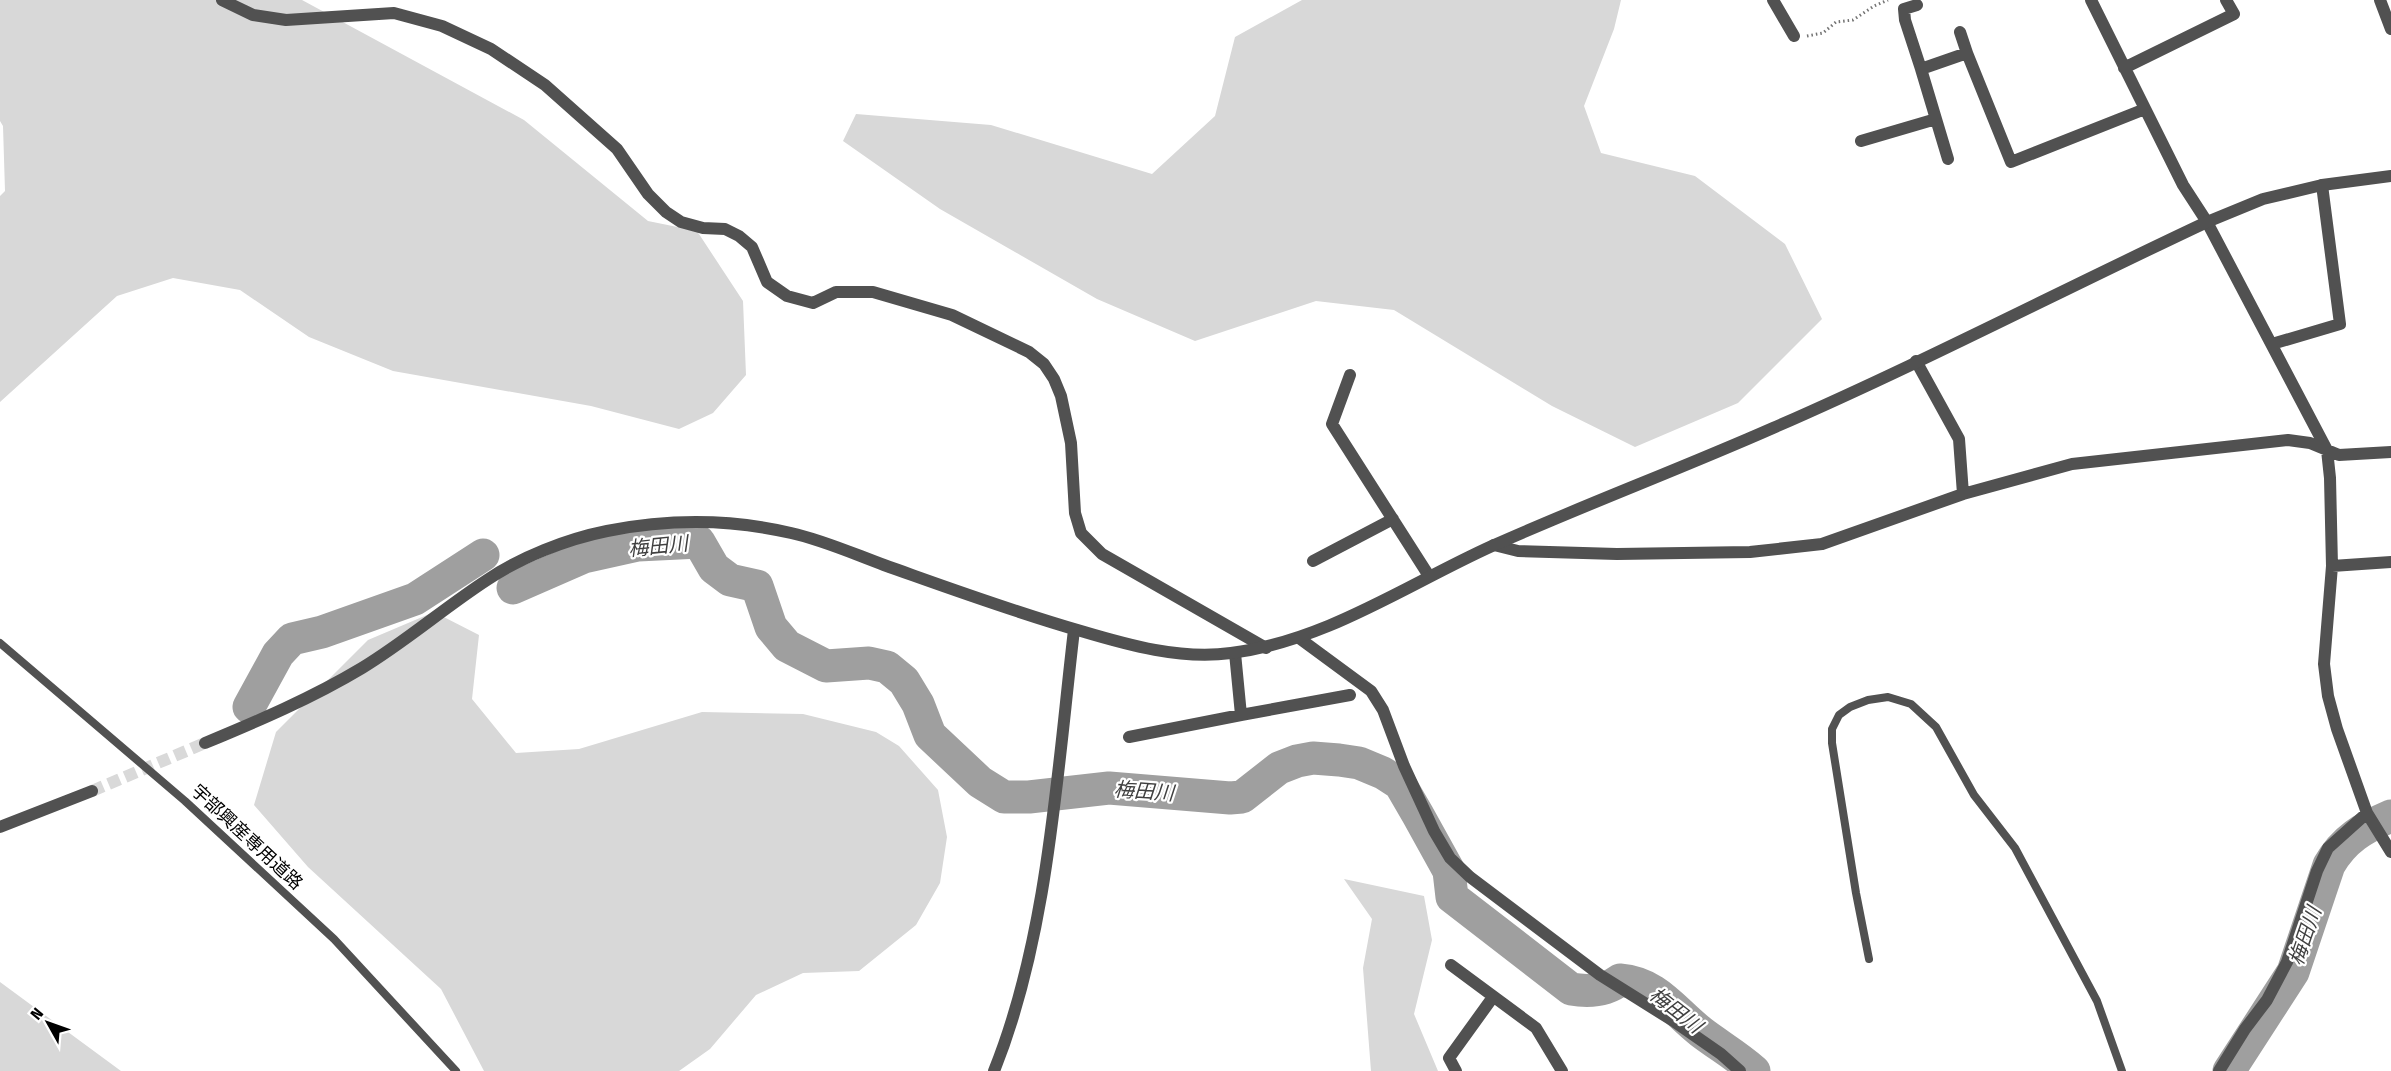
<svg xmlns="http://www.w3.org/2000/svg" width="2391" height="1071" font-family="'Fira Sans Condensed','Noto Sans JP',sans-serif">
	<rect width="100%" height="100%" fill="#fff"/>
	<path fill="#d8d8d8" d="M0,0H302L524,120L648,221L697,231L743,301L746,375L713,413L679,429L591,406L393,371L309,337L240,290L173,278L117,296L0,402V196L5,191L3,126L0,121Z
		M1302,0H1621L1614,29L1584,106L1601,153L1695,176L1785,244L1822,319L1738,403L1635,447L1552,406L1394,310L1316,301L1195,341L1097,299L940,209L843,141L856,114L991,125L1152,174L1215,116L1235,37Z
		M434,612L479,635L472,699L516,753L579,749L702,712L803,714L876,732L899,746L938,790L947,837L940,883L916,925L859,971L803,973L756,995L710,1049L679,1071H484L441,989L308,867L254,805L276,732L368,640Z
		M1344,879L1424,896L1432,940L1414,1014L1438,1071H1371L1363,968L1372,919Z
		M0,982L121,1071H0Z"/>
	<g fill="none" stroke-linecap="round" stroke-linejoin="round">
		<path stroke="#9f9f9f" stroke-width="33" d="M513,588L584,557L638,545L699,542L714,568L730,580L757,586L771,627L787,646L826,666L869,663L887,667L904,681L918,704L930,735L980,782L1004,797H1029L1109,788L1230,798L1242,797L1279,768L1297,761L1313,758L1339,760L1359,763L1383,773L1400,784L1418,815L1449,871L1452,897L1571,989C1589,992 1606,991 1620,980C1657,983 1673,1010 1701,1032C1718,1045 1737,1056 1754,1071
			M249,707L278,654L292,639L322,632L415,599L483,555
			M2229,1071L2293,972L2329,865C2344,839 2363,828 2391,816"/>
		<path stroke="#d9d9d9" stroke-width="12" stroke-dasharray="12 6" stroke-linecap="butt" d="M92,791L205,743"/>
		<path stroke="#737373" stroke-width="3" stroke-dasharray="1.5 3" stroke-linecap="butt" d="M1807,36L1823,33L1836,22L1853,20L1874,6L1888,0"/>
		<path stroke="#515151" stroke-width="8" d="M0,643L185,801L334,939L456,1071
			M1869,959L1856,893L1832,743V729L1839,715L1850,707L1868,700L1888,697L1911,704L1936,727L1974,795L2015,848L2097,1001L2122,1071"/>
		<path stroke="#515151" stroke-width="12" d="M222,0L253,15L286,20L394,13L442,26L491,49L545,85L617,149L648,194L666,212L681,222L703,228L725,229L739,236L752,247L767,282L787,296L813,303L836,292H873L952,315L1029,352L1044,364L1054,379L1061,396L1071,443L1075,513L1081,533L1102,554L1266,648
			M1773,0L1794,36
			M2091,0L2183,185L2207,222L2327,450L2330,478L2332,566L2324,664L2328,696L2337,729L2367,813L2391,852
			M1917,5L1904,9L1905,20L1921,69
			M1960,32L1967,53
			M2124,68L2234,14L2226,0
			M1861,141L1936,119
			M1948,159L1921,69L1967,53L2011,162L2145,109
			M2272,344L2340,324L2322,185
			M1916,361L1959,439L1963,494
			M1350,375L1332,424L1429,576
			M1494,545L1518,551L1617,554L1750,552L1822,544L1963,494L2072,464L2288,440L2310,443L2339,455L2391,452
			M1313,561L1393,519
			M2332,566L2391,562
			M1299,638L1371,691L1383,710L1404,766L1434,831L1450,858L1470,877L1600,975L1675,1022L1721,1054L1740,1071
			M1235,653L1241,715L1350,695
			M1129,737L1241,715
			M1451,965L1536,1028L1562,1071
			M1456,1071L1449,1058L1493,997
			M2219,1071L2245,1029L2267,1000L2287,962L2317,871L2328,848L2367,813"/>
		<path stroke="#515151" stroke-width="12" d="M2380,0L2391,29
			M205,743C258,721 312,698 362,668C405,642 444,608 487,580C521,557 567,539 607,531C668,519 731,519 791,533C823,540 854,554 884,565C949,588 1014,612 1081,631C1128,645 1181,660 1231,653C1326,641 1406,585 1492,546C1584,505 1680,469 1773,428C1920,364 2062,290 2207,222L2263,199L2322,185L2391,176
			M0,827L92,791
			M994,1071C1048,937 1057,773 1074,630"/>
	</g>
	<g text-anchor="middle" stroke-width="4.5" stroke-linejoin="round" paint-order="stroke">
		<g font-size="18" fill="#000" stroke="#fff">
			<text transform="translate(247 837) rotate(43)" y="6">宇部興産専用道路</text>
		</g>
		<g font-size="20" font-style="italic" fill="#404040" stroke="#fff">
			<text transform="translate(658 546) rotate(-6)" y="7">梅田川</text>
			<text transform="translate(1144 791) rotate(4)" y="7">梅田川</text>
			<text transform="translate(2305 936) rotate(-71)" y="7">梅田川</text>
			<text transform="translate(1676 1010) rotate(38)" y="7">梅田川</text>
		</g>
	</g>
	<g transform="translate(48 1023) rotate(310)" stroke="#ffffff" stroke-width="4.5" paint-order="stroke">
	<path d="M0-4.5L10 22L0 15L-10 22Z" fill="#000000"/>
	<text y="-9" font-size="16" font-weight="bold" text-anchor="middle" fill="#000000">N</text>
	</g>
</svg>
